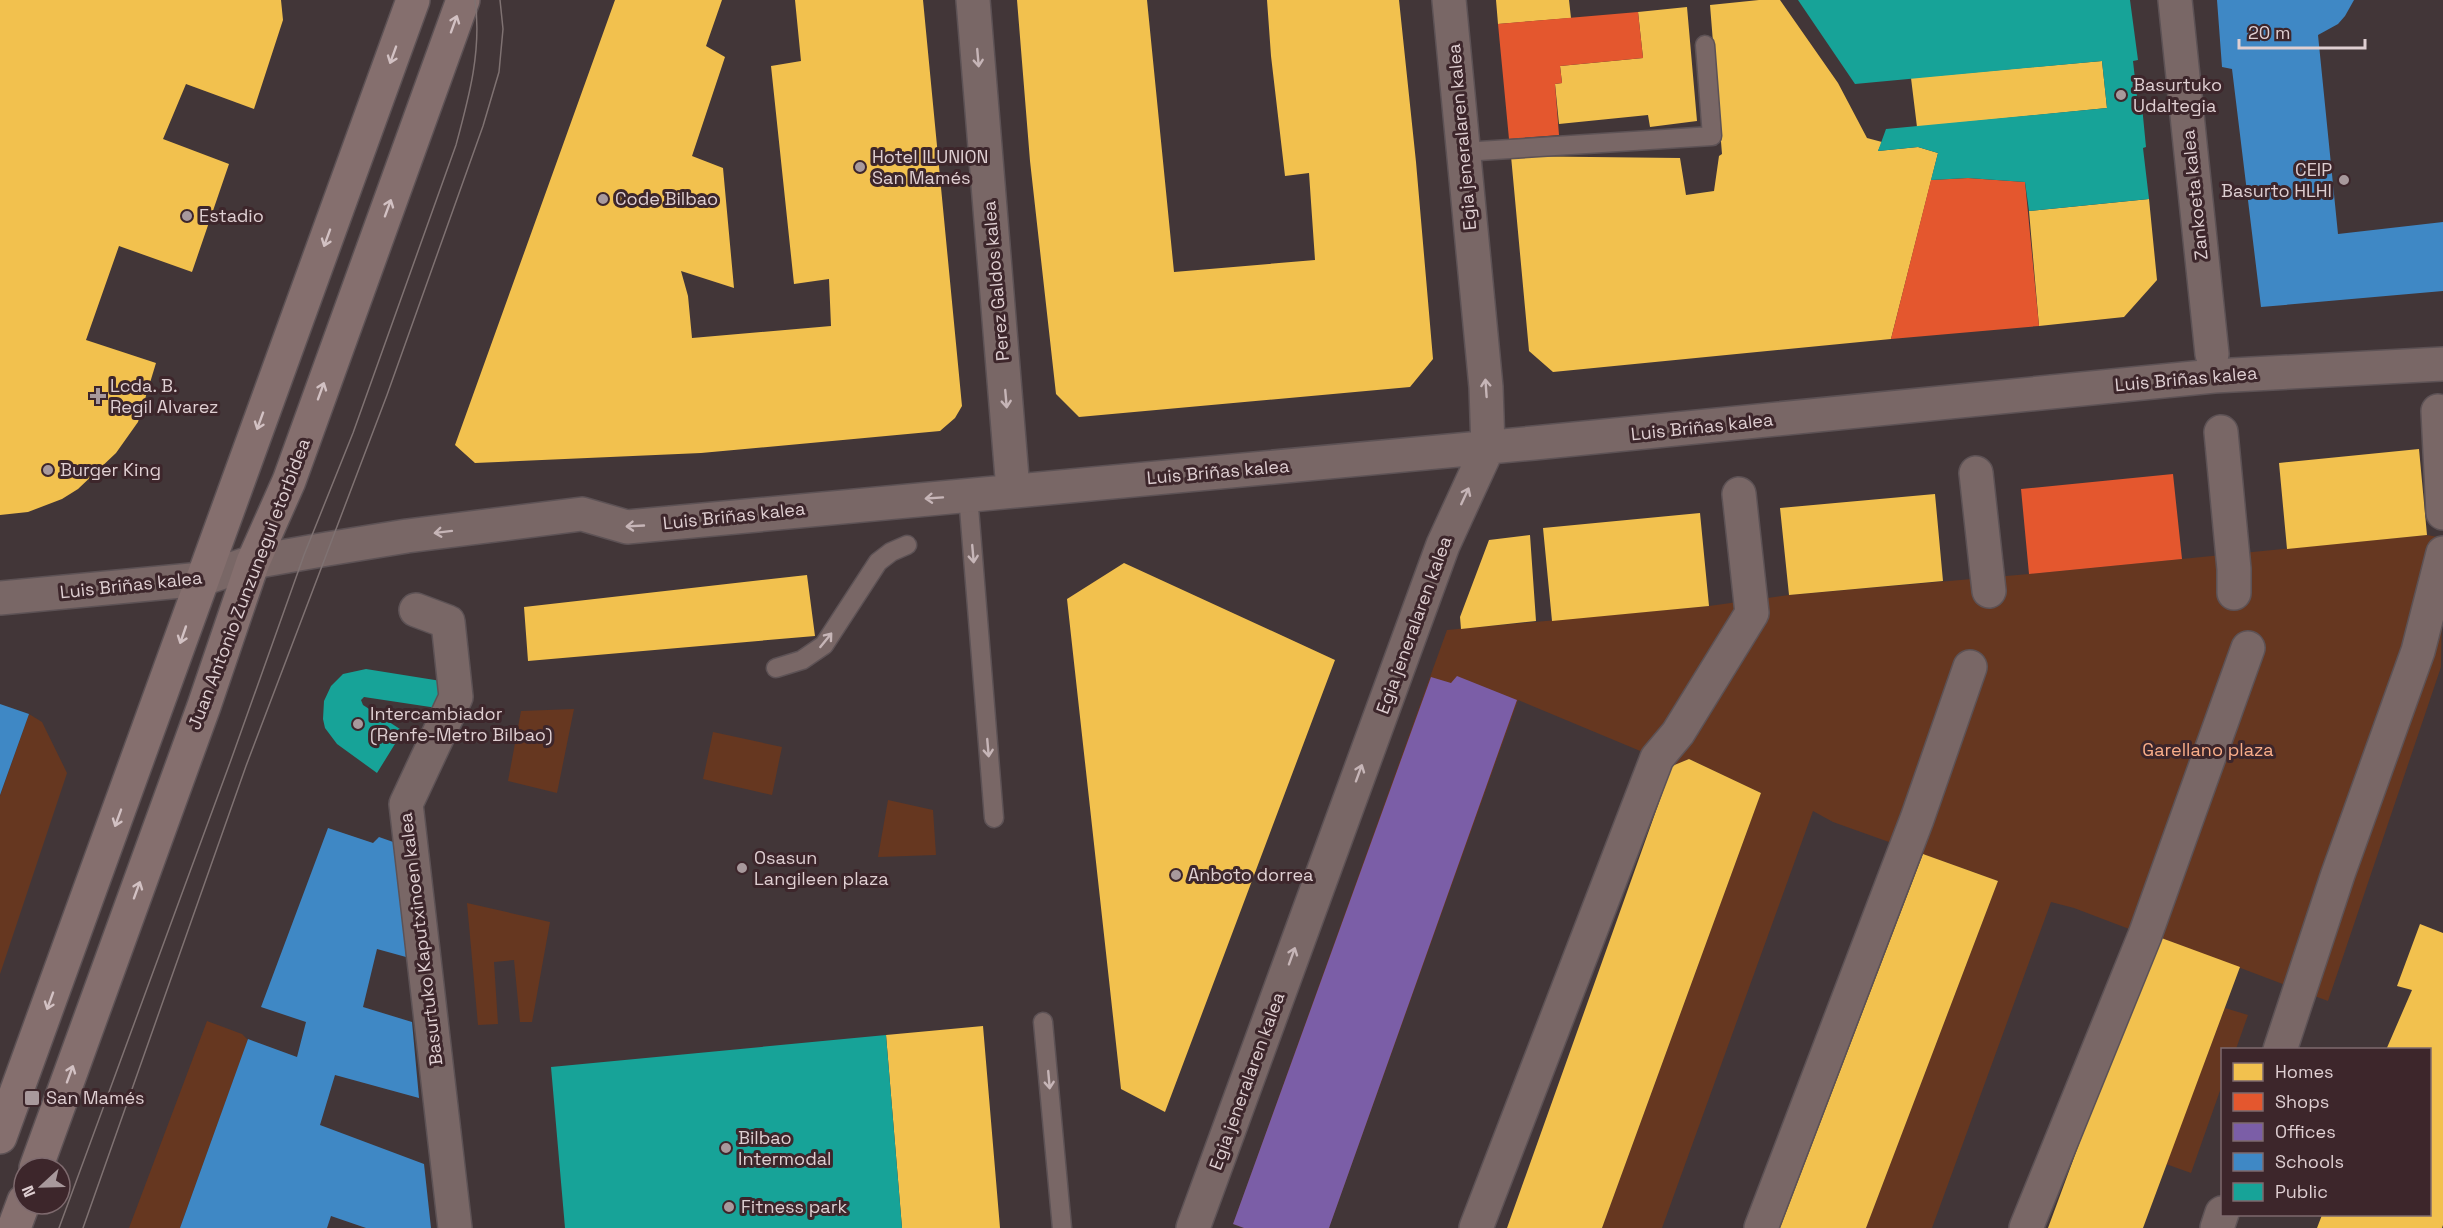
<svg xmlns="http://www.w3.org/2000/svg" width="2443" height="1228" font-family="'Space Grotesk',sans-serif">
	<rect width="100%" height="100%" fill="#423638"/>
	<path fill="#663720" d="M2427,535L2443,538L2441,667L2328,1001L2156,936L2145,935L2074,908L2051,902L1932,1228H1866L1998,881L1833,822L1813,811L1662,1228H1602L1761,793L1689,759L1672,766L1657,758L1518,700L1329,1228H1244L1233,1224L1447,630L1709,606L1789,595L2029,574Z
		M574,709L557,793L508,781L521,711Z
		M29,714L42,722L67,773L0,974V796Z
		M713,732L782,747L772,795L703,779Z
		M888,800L933,810L936,855L878,857Z
		M467,903L550,922L532,1022H520L514,960L494,962L498,1024L478,1025Z
		M2225,1008L2248,1015L2236,1049L2222,1050V1085L2191,1173L2166,1164Z
		M207,1021L242,1034L248,1040L180,1228H129Z"/>
	<path fill="#f2c14e" d="M0,0H281L283,20L254,109L186,84L163,139L229,164L192,272L119,246L86,340L156,363L138,422L116,453L78,489L62,499L28,512L0,515Z
		M615,0H722L706,46L725,57L692,156L723,168L734,288L681,271L688,296L692,338L831,326L829,279L794,284L771,66L801,61L795,0H923L962,406L955,418L940,431L701,453L475,463L455,445Z
		M1017,0H1147L1174,272L1315,260L1309,173L1285,176L1271,56L1267,0H1399L1416,162L1433,359L1410,387L1079,417L1056,394L1030,161Z
		M1496,0H1569L1571,18L1498,24Z
		M1759,0H1780L1838,83L1867,138L1882,142L1878,151L1918,147L1938,153L1891,339L1553,372L1529,351L1511,156L1680,158L1686,195L1714,191L1719,156L1722,154L1710,5Z
		M1687,7L1697,121L1650,127L1648,115L1559,124L1555,84L1562,83L1560,66L1643,58L1638,12Z
		M2102,61L2107,108L1917,127L1911,78Z
		M2149,199L2157,280L2124,317L2039,326L2029,211Z
		M2419,449L2427,535L2287,549L2279,463Z
		M1935,494L1943,581L1789,595L1780,508Z
		M1700,513L1709,606L1552,621L1543,528Z
		M1530,535L1536,621L1461,629L1460,617L1489,540Z
		M1124,563L1335,660L1165,1112L1121,1089L1067,599Z
		M807,575L815,636L528,661L524,607Z
		M1689,759L1761,793L1602,1228H1507L1672,766Z
		M1923,854L1998,881L1866,1228H1780Z
		M2420,924L2443,933V1225L2442,1228H2317L2322,1215H2430V1050H2386L2412,990L2397,986Z
		M2156,936L2240,967L2143,1228H2048Z
		M983,1026L1000,1228H902L886,1035Z"/>
	<path fill="#e4572e" d="M1638,12L1643,58L1560,66L1562,83L1555,84L1559,135L1509,139L1498,24Z
		M1968,178L2025,182L2039,326L1891,339L1931,180Z
		M2173,474L2182,559L2029,574L2021,489Z"/>
	<path fill="#7b5ea7" d="M1457,676L1517,700L1329,1228H1244L1233,1224L1431,677L1451,683Z"/>
	<path fill="#3f88c5" d="M2217,0H2354L2345,16L2338,24L2318,35L2338,234L2443,222V291L2261,307L2232,69L2222,67Z
		M0,704L29,714L0,795Z
		M328,828L373,843L379,837L396,843L406,957L377,949L363,1007L412,1022L419,1098L335,1075L320,1125L424,1164L431,1228H366L331,1216L327,1228H180L248,1039L297,1057L306,1022L261,1007Z"/>
	<path fill="#17a398" d="M1798,0H2130L2138,60L2133,61L2138,106H2142L2146,147L2143,148L2149,199L2029,211L2025,182L1968,178L1931,180L1938,153L1918,147L1878,151L1886,129L2107,108L2102,61L1855,84Z
		M366,669L441,681L437,708L364,697L361,700L363,705L403,731L377,773L337,744L325,728L323,719L324,701L331,686L343,674Z
		M886,1035L902,1228H565L551,1067Z"/>
	<g fill="none" stroke-linecap="round" stroke-linejoin="round">
		<defs>
			<path id="lane" d="M1463,152L1712,136L1705,45
				M968,495L994,818
				M776,668L802,660L824,645L878,562L891,552L907,545
				M1043,1022L1062,1228"/>
			<path id="street" d="M973,0L1013,490
				M2175,0L2212,354
				M2438,411L2443,513
				M2221,432L2234,569V593
				M1976,473L1989,591
				M0,598L202,579L253,562L327,549L407,536L582,514L627,527L1534,443L2214,376L2443,364
				M416,610L448,622L456,697L406,804L455,1228
				M2280,1050L2338,874L2418,651L2443,553
				M1193,1228L1443,545L1488,447L1486,387L1449,0
				M1476,1228L1657,758L1678,733L1752,613L1739,494
				M1761,1228L1917,819L1970,667
				M2026,1228L2145,935L2248,648
				M2217,1228L2222,1213"/>
			<path id="primary" d="M0,1137C140,759 275,379 413,0
				M36,1168L204,706L253,562L289,481L463,0
				M14,1228L24,1201"/>
		</defs>
		<use href="#lane" stroke="#5d5255" stroke-width="21"/>
		<use href="#street" stroke="#5d5255" stroke-width="36"/>
		<use href="#primary" stroke="#5d5255" stroke-width="36"/>
		<use href="#lane" stroke="#796766" stroke-width="18"/>
		<use href="#street" stroke="#796766" stroke-width="33"/>
		<use href="#primary" stroke="#856f6e" stroke-width="33"/>
		<path stroke="#7f7272" stroke-width="1.5" d="M59,1228L231,760L304,555L353,433L456,145C469,97 482,50 475,0
			M83,1228L246,766L387,395L483,126L499,72L503,29L500,0"/>
	</g>
	<defs><path id="oneway-shaft" d="M-6 0H5M1.5-3L5.5 0L1.5 3" fill="none" stroke-width="1.6" stroke-linecap="round" stroke-linejoin="round" transform="scale(1.5)"/></defs>
	<g stroke="#d2c1c3">
		<use href="#oneway-shaft" transform="translate(454 24) rotate(-70)"/>
		<use href="#oneway-shaft" transform="translate(393 55) rotate(110)"/>
		<use href="#oneway-shaft" transform="translate(388 208) rotate(-70)"/>
		<use href="#oneway-shaft" transform="translate(327 238) rotate(110)"/>
		<use href="#oneway-shaft" transform="translate(321 391) rotate(-70)"/>
		<use href="#oneway-shaft" transform="translate(260 421) rotate(110)"/>
		<use href="#oneway-shaft" transform="translate(183 635) rotate(109)"/>
		<use href="#oneway-shaft" transform="translate(118 818) rotate(110)"/>
		<use href="#oneway-shaft" transform="translate(137 890) rotate(-70)"/>
		<use href="#oneway-shaft" transform="translate(50 1001) rotate(110)"/>
		<use href="#oneway-shaft" transform="translate(70 1074) rotate(-70)"/>
	</g>
	<g stroke="#c6b5b7">
		<use href="#oneway-shaft" transform="translate(978 58) rotate(85)"/>
		<use href="#oneway-shaft" transform="translate(1486 388) rotate(-94)"/>
		<use href="#oneway-shaft" transform="translate(1006 399) rotate(85)"/>
		<use href="#oneway-shaft" transform="translate(1465 496) rotate(-65)"/>
		<use href="#oneway-shaft" transform="translate(934 498) rotate(176)"/>
		<use href="#oneway-shaft" transform="translate(635 526) rotate(177)"/>
		<use href="#oneway-shaft" transform="translate(443 532) rotate(173)"/>
		<use href="#oneway-shaft" transform="translate(973 554) rotate(85)"/>
		<use href="#oneway-shaft" transform="translate(826 640) rotate(-51)"/>
		<use href="#oneway-shaft" transform="translate(988 748) rotate(85)"/>
		<use href="#oneway-shaft" transform="translate(1359 773) rotate(-70)"/>
		<use href="#oneway-shaft" transform="translate(1292 956) rotate(-70)"/>
		<use href="#oneway-shaft" transform="translate(1049 1080) rotate(85)"/>
	</g>
	<g fill="#a8999c" stroke="#3d262b" stroke-width="2">
		<circle cx="2121" cy="95" r="6"/>
		<circle cx="860" cy="167" r="6"/>
		<circle cx="2344" cy="180" r="6"/>
		<circle cx="603" cy="199" r="6"/>
		<circle cx="187" cy="216" r="6"/>
		<path d="M95 387h6v6h6v6h-6v6h-6v-6h-6v-6h6z"/>
		<circle cx="48" cy="470" r="6"/>
		<circle cx="358" cy="724" r="6"/>
		<circle cx="742" cy="868" r="6"/>
		<circle cx="1176" cy="875" r="6"/>
		<rect x="24" y="1090" width="16" height="16" rx="3"/>
		<circle cx="726" cy="1148" r="6"/>
		<circle cx="729" cy="1207" r="6"/>
	</g>
	<g text-anchor="middle" stroke-width="6" stroke-linejoin="round" paint-order="stroke">
		<g font-size="18" fill="#dfcfd2" stroke="#3d262b" text-anchor="start">
			<text x="2133" y="91">Basurtuko<tspan x="2133" dy="21">Udaltegia</tspan></text>
			<text x="872" y="163">Hotel ILUNION<tspan x="872" dy="21">San Mamés</tspan></text>
			<text x="2332" y="176" text-anchor="end">CEIP<tspan x="2332" dy="21">Basurto HLHI</tspan></text>
			<text x="615" y="205">Code Bilbao</text>
			<text x="199" y="222">Estadio</text>
			<text x="110" y="392">Lcda. B.<tspan x="110" dy="21">Regil Alvarez</tspan></text>
			<text x="60" y="476">Burger King</text>
			<text x="370" y="720">Intercambiador<tspan x="370" dy="21">(Renfe-Metro Bilbao)</tspan></text>
			<text x="754" y="864">Osasun<tspan x="754" dy="21">Langileen plaza</tspan></text>
			<text x="1188" y="881">Anboto dorrea</text>
			<text x="46" y="1104">San Mamés</text>
			<text x="738" y="1144">Bilbao<tspan x="738" dy="21">Intermodal</tspan></text>
			<text x="741" y="1213">Fitness park</text>
		</g>
		<g font-size="18" fill="#dfcfd2" stroke="#3d262b">
			<text transform="translate(1462 137) rotate(-95)" y="6">Egia jeneralaren kalea</text>
			<text transform="translate(2195 195) rotate(-96)" y="6">Zankoeta kalea</text>
			<text transform="translate(996 281) rotate(-95)" y="6">Perez Galdos kalea</text>
			<text transform="translate(2186 379) rotate(-5)" y="6">Luis Briñas kalea</text>
			<text transform="translate(1702 427) rotate(-6)" y="6">Luis Briñas kalea</text>
			<text transform="translate(1218 472) rotate(-5)" y="6">Luis Briñas kalea</text>
			<text transform="translate(734 516) rotate(-6)" y="6">Luis Briñas kalea</text>
			<text transform="translate(249 584) rotate(-69)" y="6">Juan Antonio Zunzunegui etorbidea</text>
			<text transform="translate(131 585) rotate(-6)" y="6">Luis Briñas kalea</text>
			<text transform="translate(1414 625) rotate(-70)" y="6">Egia jeneralaren kalea</text>
			<text transform="translate(421 939) rotate(-97)" y="6">Basurtuko Kaputxinoen kalea</text>
			<text transform="translate(1247 1081) rotate(-70)" y="6">Egia jeneralaren kalea</text>
		</g>
		<g font-size="18" fill="#faae89" stroke="#3d262b">
			<text x="2208" y="756">Garellano plaza</text>
		</g>
	</g>
	<rect x="2221" y="1048" width="210" height="168" fill="#3d262b" stroke="#7e6a6e" stroke-width="1.5"/>
	<rect x="2233" y="1063" width="30" height="18" fill="#f2c14e" stroke="#7e6a6e" stroke-width="1.5"/>
	<text x="2275" y="1078" font-size="18" fill="#dfcfd2">Homes</text>
	<rect x="2233" y="1093" width="30" height="18" fill="#e4572e" stroke="#7e6a6e" stroke-width="1.5"/>
	<text x="2275" y="1108" font-size="18" fill="#dfcfd2">Shops</text>
	<rect x="2233" y="1123" width="30" height="18" fill="#7b5ea7" stroke="#7e6a6e" stroke-width="1.5"/>
	<text x="2275" y="1138" font-size="18" fill="#dfcfd2">Offices</text>
	<rect x="2233" y="1153" width="30" height="18" fill="#3f88c5" stroke="#7e6a6e" stroke-width="1.5"/>
	<text x="2275" y="1168" font-size="18" fill="#dfcfd2">Schools</text>
	<rect x="2233" y="1183" width="30" height="18" fill="#17a398" stroke="#7e6a6e" stroke-width="1.5"/>
	<text x="2275" y="1198" font-size="18" fill="#dfcfd2">Public</text>
	<g transform="translate(42 1186) rotate(248)"><circle r="28" fill="#3d262b" stroke="#7e6a6e" stroke-width="1.5"/>
	<path d="M0-4.5L10 22L0 15L-10 22Z" fill="#a8999c"/>
	<text y="-9" font-size="16" font-weight="bold" text-anchor="middle" fill="#dfcfd2">N</text>
	</g>
	<path d="M2239 39v9h126v-9" fill="none" stroke="#dfcfd2" stroke-width="3"/>
	<text x="2248" y="39" font-size="18" fill="#dfcfd2" stroke="#3d262b" stroke-width="4.5" paint-order="stroke">20 m</text>
</svg>
